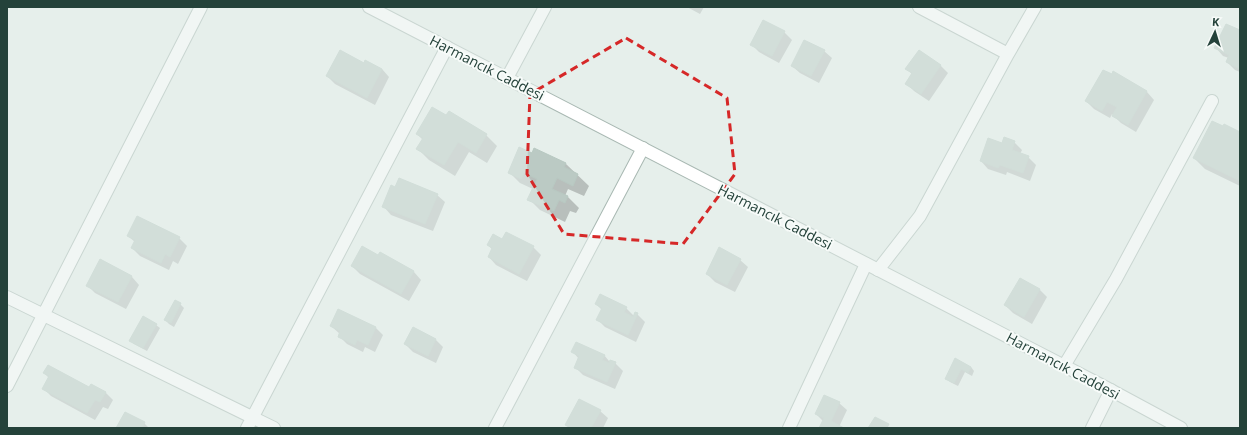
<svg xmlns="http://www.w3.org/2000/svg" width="1247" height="435" font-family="'Open Sans',sans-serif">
	<rect width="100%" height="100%" fill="#e6efeb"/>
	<path fill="#0003" d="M687,7H704L700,14Z
		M1240,31V72L1235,70L1227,62L1229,58L1223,56L1216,48Z
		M784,32L792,40L779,63L759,52L751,44Z
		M824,51L832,58L819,83L800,73L792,66Z
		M919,51L941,66L948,73L929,101L914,91L906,83L912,74L907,69Z
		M382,69L389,77L375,105L335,84L327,76Z
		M1114,73L1147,92L1154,100L1136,132L1121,123L1112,114L1110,118L1094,109L1086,101Z
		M447,116L486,135L497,146L487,163L469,152L455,176L429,160L418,149L423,140L417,134Z
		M1240,133V186L1205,169L1194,158Z
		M1014,142L1022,150L1020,154L1028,157L1036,165L1030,181L1007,172L1006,175L988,169L981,161Z
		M535,150L566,164L589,186L584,196L568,189L565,196L568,197L579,208L576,213L570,211L565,222L540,210L529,199L533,189L520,183L509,172L533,154Z
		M437,195L445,202L433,231L391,215L384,207Z
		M128,236L179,238L187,246L178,264L173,261L169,270L140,256L132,248L135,242Z
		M503,240L533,247L541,255L527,281L496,265L489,257L493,250L488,245Z
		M380,254L414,272L421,280L409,301L360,274L352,266L378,257Z
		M740,260L748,267L735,292L715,282L707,274Z
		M100,261L132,277L139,285L126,309L95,293L87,285Z
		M1039,289L1047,297L1032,324L1013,313L1005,305Z
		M180,304L184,308L174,327L169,324L165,320Z
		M596,304L626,308L634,316L637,314L645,322L636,342L605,327L598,320L602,310Z
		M156,325L160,328L147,351L134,344L131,341Z
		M331,326L376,328L383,335L375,352L365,347L363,352L347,344L339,336L340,334Z
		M413,328L436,340L443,347L436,363L413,352L405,344Z
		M573,352L604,355L609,361L615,363L623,371L615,389L583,375L575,367L579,359Z
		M955,360L971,367L974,371L972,376L965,372L958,386L950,382L946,378Z
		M44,373L89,389L105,392L113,400L108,409L103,407L95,420L51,396L43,388L49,378Z
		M839,403L847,410L839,427L842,428H820L823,421L816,414Z
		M600,411L608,418L603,428H570L567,425Z
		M144,423L149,428H118Z"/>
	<path fill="#bbcac4" stroke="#b8c9c2" d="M763,20L785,31L772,56L750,45Z
		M1226,24L1240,30V69L1226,62L1229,55L1214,48Z
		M804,40L825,50L811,76L791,66Z
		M340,50L364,63L365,60L382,69L367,98L326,76Z
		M919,50L941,65L921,94L905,84L912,73L905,69Z
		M1103,70L1112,74L1113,71L1147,91L1128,125L1112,116L1117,107L1107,102L1102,111L1085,101Z
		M432,107L446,115L449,111L487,134L476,153L458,142L444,165L416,149L423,138L416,134Z
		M1212,121L1223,126L1224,124L1240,132V181L1193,158Z
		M1004,137L1015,141L1012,150L1029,156L1023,173L1000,165L998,168L980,161L988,138L1002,143Z
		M519,147L532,153L534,148L566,163L564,167L578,174L573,186L557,178L552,189L568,196L565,203L559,200L554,211L527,200L537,179L524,173L521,179L508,173Z
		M399,178L438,194L425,224L382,207L391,185L395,187Z
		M137,216L180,237L170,257L165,254L161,263L131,248L135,240L127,236Z
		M506,232L534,246L519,274L488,257L492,248L487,245L493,234L502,239Z
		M362,246L378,255L380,252L414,271L401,294L351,266Z
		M719,247L741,259L727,285L706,274Z
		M100,259L132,276L118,302L86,286Z
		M1020,278L1040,289L1024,317L1004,305Z
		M600,294L627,307L624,312L633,317L635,312L638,313L628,335L596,320L602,308L595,304Z
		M175,300L181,303L171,323L164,320Z
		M338,309L376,327L368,345L357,340L355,345L338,337L340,331L330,326Z
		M143,316L157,324L143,348L129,341Z
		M413,327L436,339L428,356L404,344Z
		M576,342L605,355L602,360L609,363L610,360L616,362L607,382L574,368L579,356L571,352Z
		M955,358L971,367L968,373L961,369L954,383L945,379Z
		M48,365L89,387L91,384L106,392L100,402L95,400L87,413L42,389L49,376L43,373Z
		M824,395L840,402L831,421L844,428H819L824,418L815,414Z
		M579,399L601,410L591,428H571L565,425Z
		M125,412L145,422L142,428H116Z
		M875,417L889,424L887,428H868Z"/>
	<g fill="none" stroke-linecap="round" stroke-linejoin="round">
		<defs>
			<path id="minor" d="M919,7L1008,54
				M507,78L545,7
				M878,270L920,216L1008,54L1035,7
				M7,297L274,428
				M1064,366L1116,279L1212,101
				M7,386L201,7
				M247,428L447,47
				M495,428L643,148
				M789,428L866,264
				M1092,428L1111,390"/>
			<path id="tertiary" d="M369,7L1105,387L1181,428"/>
		</defs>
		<use href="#minor" stroke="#a8b8b2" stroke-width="14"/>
		<use href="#tertiary" stroke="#a8b8b2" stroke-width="14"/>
		<use href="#minor" stroke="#fff" stroke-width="12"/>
		<use href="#tertiary" stroke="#fff" stroke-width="12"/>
	</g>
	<path d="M0 0H1247V435H0ZM626,38L727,98L735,174L683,244L564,234L527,174L530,94Z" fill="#e6efeb" fill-opacity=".55" fill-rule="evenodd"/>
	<path fill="none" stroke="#d62828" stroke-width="3" stroke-dasharray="8 5" stroke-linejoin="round" d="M626,38L727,98L735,174L683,244L564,234L527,174L530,94Z"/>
	<g text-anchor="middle" stroke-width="4" stroke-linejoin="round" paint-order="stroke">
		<g font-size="14" fill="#24423a" stroke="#f7fbf9">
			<text transform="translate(487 68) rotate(27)" y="5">Harmancık Caddesi</text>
			<text transform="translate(775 217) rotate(27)" y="5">Harmancık Caddesi</text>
			<text transform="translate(1063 366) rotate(28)" y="5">Harmancık Caddesi</text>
		</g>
	</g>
	<rect width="1247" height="435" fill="none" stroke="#24423a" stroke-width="16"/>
	<g transform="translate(1215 32) rotate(4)" stroke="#f7fbf9" stroke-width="3" paint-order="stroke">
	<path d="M0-3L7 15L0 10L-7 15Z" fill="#24423a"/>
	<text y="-6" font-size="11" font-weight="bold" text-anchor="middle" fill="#24423a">K</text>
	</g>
</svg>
